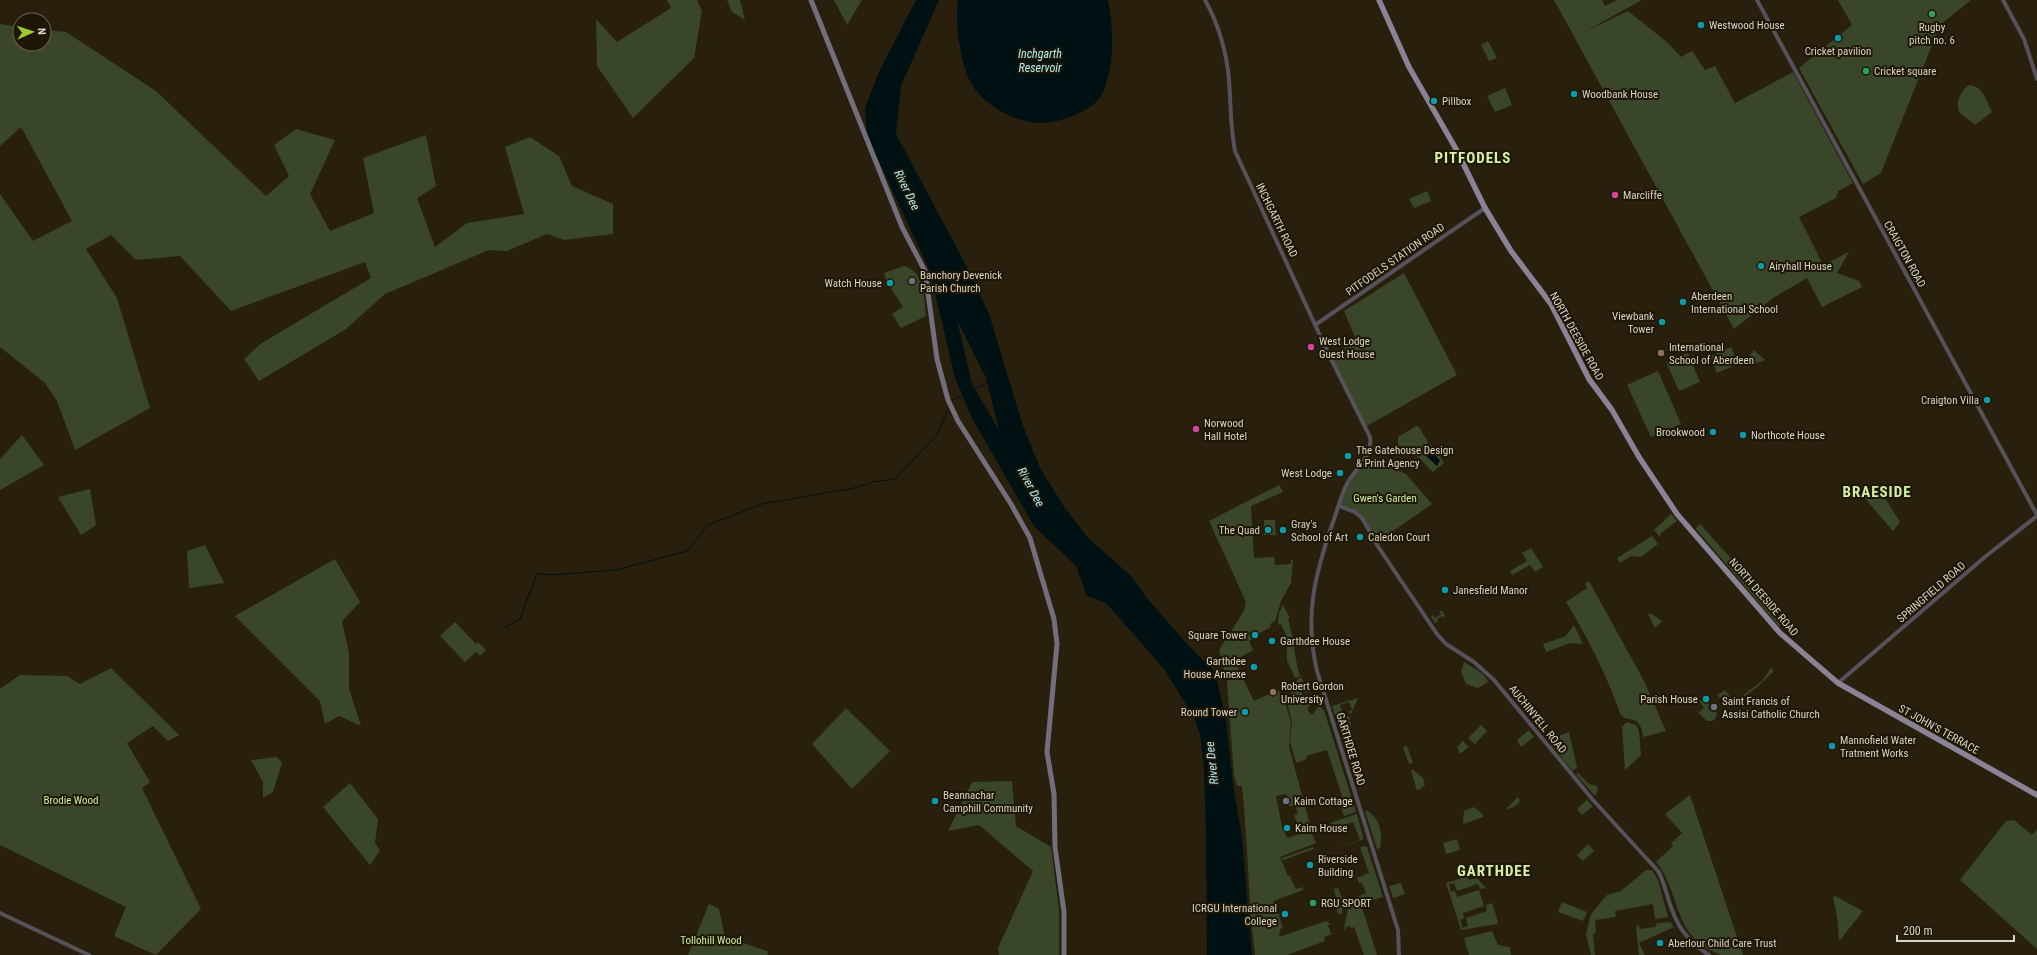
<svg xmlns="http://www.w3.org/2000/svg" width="2037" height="955" font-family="'Roboto Condensed',sans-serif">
	<rect width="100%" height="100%" fill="#28200d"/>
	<path fill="#394629" d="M667,0H697L702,11L694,58L633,118L597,66L596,19L617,42L671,8Z
		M727,0H740L745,20L732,12Z
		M834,0H862L847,25Z
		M1554,0H1602L1605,6L1617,0H1642L1584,32L1628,11L1668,43L1681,57L1692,51L1705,70L1715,66L1735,103L1793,72L1853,183L1838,191L1836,198L1799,217L1823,265L1849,252L1837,273L1859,281L1862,287L1822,307L1807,278L1773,298L1734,329Z
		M1838,0H1971L1940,25L1881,173L1863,184L1799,68L1852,25Z
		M0,24L20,27V44H44V30L66,32L156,91L266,196L289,176L274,145L296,129L335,140L310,194L330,231L374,213L363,158L426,135L436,186L417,198L435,247L467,223L524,214L505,147L530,137L559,156L572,186L613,204V234L564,240L547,234L507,251L489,250L385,294L346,329L259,381L244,359L262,343L371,278L365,262L231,311L180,256L136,260L111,235L86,249L117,298L150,408L75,450L57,401L45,383L0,347V194L33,241L72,221L21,127L0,146Z
		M1488,41L1497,58L1489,61L1481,45Z
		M1969,85C1983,86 1986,100 1992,112L1975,125C1971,121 1964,117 1960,113C1954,104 1961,90 1969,85Z
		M1505,88L1512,105L1495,112L1487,96Z
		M1427,191L1431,201L1414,208L1409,199Z
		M904,266C925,272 924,298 926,316L901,328L892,314L903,307L887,282L884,273Z
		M1404,273L1457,375L1365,427L1329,355L1357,342L1344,311Z
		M1731,347L1738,364L1717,373L1710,356Z
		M1754,350L1765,360L1755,364L1750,355Z
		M1688,353L1700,382L1679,391L1666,362Z
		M1658,371L1681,424L1651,437L1627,385Z
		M1416,426L1419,427L1428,442L1426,445L1427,446L1430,445L1433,446L1444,463L1433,472L1418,457L1398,448V437Z
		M22,435L44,465L0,490V459Z
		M1362,463L1395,469L1406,474L1432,504L1376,543L1362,518L1339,506L1344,492Z
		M1279,485L1283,492L1251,506L1254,558L1274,557L1275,565L1291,564V560H1293L1291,583L1281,601L1275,621L1270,624L1271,627L1258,634L1256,630L1249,633L1252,640L1249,641L1253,650L1241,657L1245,664L1238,668L1254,701L1278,690L1284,699L1291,722L1289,747L1311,828L1306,829L1299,827L1294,815L1298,814L1296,807L1289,806L1286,794L1276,796L1282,827L1287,838L1312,830L1311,832L1316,843L1280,857L1288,876H1290L1296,889L1303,887V890L1274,901L1283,928L1280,929L1279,937L1326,921L1331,924L1328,925L1331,934L1335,933L1324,937L1325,941L1287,955H1255C1248,899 1248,842 1242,786H1237L1234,775L1227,681L1219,650L1244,611L1246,602L1209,521Z
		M1872,486L1887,501L1900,522L1893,531L1862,495Z
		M90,489L96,525L81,535L58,497Z
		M1671,514L1677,521L1661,533L1660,537L1654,530Z
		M1264,520H1275L1276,535H1264Z
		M1698,525H1701L1786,620L1785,625L1779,626L1696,529Z
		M1652,536L1658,544L1641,557L1631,556L1620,563L1617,558Z
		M205,545L224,583L189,588L187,551Z
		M1531,548L1543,567L1535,572L1530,565L1512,575L1510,571L1527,561L1522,553Z
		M335,559L360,602L342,621L349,653V689L361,726L339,716L325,724L320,701L235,616Z
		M1589,581L1644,681L1666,731L1643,737C1641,712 1625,724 1620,713C1606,674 1588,638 1566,602L1587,588L1585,584Z
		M1283,605L1290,618L1288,619C1294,638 1294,657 1300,676L1295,678L1287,661V637L1281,624L1278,625L1279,613Z
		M1439,611H1443L1445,616L1444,618L1442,616L1437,620L1438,622L1435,623L1431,617L1433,615L1435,618L1441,614Z
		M1650,613L1662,621L1655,628L1648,614Z
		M455,622L476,644L478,642L486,650L480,656L476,652L465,662L440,636Z
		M1574,625L1583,644L1570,643L1546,652L1543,644L1566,636Z
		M1464,662C1472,667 1485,673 1488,682L1478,688L1466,684L1461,672Z
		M111,668L179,735L168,741L153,726L127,743L150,782L142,788L201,909L156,955L114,936L126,907L0,845V689L20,675L67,676L80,684Z
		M1771,668L1774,671L1756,688L1730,707L1725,696L1720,698L1717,695L1725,690L1734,702L1762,681Z
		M1301,677L1306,687L1308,686V692L1306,693L1296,681Z
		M1288,685L1296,686L1304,696L1313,702L1307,709L1312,715L1319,706L1324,710L1356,812L1344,816L1341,807L1345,805L1327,750L1306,756L1307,759L1296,763L1290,741L1292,722L1286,698L1293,696Z
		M1358,698L1351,714L1348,712L1352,710L1349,702L1340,705L1345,719L1348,716L1350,718L1349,721L1351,723L1350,729L1342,734L1339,729L1332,706Z
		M1701,700L1704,703L1706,702L1710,705L1708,706L1709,711L1717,712L1716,718L1712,721H1707L1696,710L1699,712L1704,708L1699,701Z
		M846,708L890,751L852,789L812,744Z
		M1627,722L1636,725L1639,731L1641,755L1625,770L1622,727Z
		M1481,725L1487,731L1475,744L1468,738Z
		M1529,730L1534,737L1521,747L1517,740Z
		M1569,732L1577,767L1573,771L1551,745L1554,738Z
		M1463,741L1469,747L1460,754L1457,747Z
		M1407,746L1413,763L1409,764L1403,747Z
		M277,757L282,763L273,792L263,798V782L251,760Z
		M1412,769L1423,778L1425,785L1417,791L1411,770Z
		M1578,773L1589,784L1597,786L1598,789L1596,795H1594L1576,774Z
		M1012,781L1016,826L1051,847L1059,909V955H999L998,948L1033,871L979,825L948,831L972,782Z
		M350,783L378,819L375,843L380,851L370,865L323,807Z
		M1690,795L1743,955C1736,955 1728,955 1721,955C1718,954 1713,951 1710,950C1674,933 1679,889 1656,862L1673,846L1671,843L1682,833L1665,814Z
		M1518,797L1520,801L1514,807L1505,810Z
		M1587,800L1593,806L1582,815L1577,809Z
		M1474,807L1483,815V817L1464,824L1463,822L1464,811Z
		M1365,811H1368C1380,819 1383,834 1380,848L1377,849Z
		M1357,814L1363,837L1362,840L1338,848L1360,840L1353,822L1334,828L1335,831L1330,829V823Z
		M2014,820L2032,835L2037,829V949L1960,880L2006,821Z
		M1457,839L1460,850L1446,854L1443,843Z
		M1588,844L1594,851L1583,861L1577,855Z
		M1365,846L1367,847L1383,897L1361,904L1377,955H1364L1354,927L1351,928L1350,926L1345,927L1346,931L1344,929L1349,903L1358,900L1357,897L1366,893L1362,883H1359L1357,878L1369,873L1360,847Z
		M1313,847L1314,849L1283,860L1282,858Z
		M1646,870H1652L1658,880L1668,917L1655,919L1653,904L1615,911L1616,917L1595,920L1596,933L1593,934L1595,955H1591L1586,934L1591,914L1607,895L1621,891Z
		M1468,876L1469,880L1477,878L1486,888L1480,889L1478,884L1457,891L1454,883L1449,884L1451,892L1455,891L1457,897L1479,890L1484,906L1463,913L1464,918L1460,920L1463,928L1468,926L1466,918L1487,911L1486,905L1492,903L1498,922L1497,924L1461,930L1446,883Z
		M1401,883L1405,894L1393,898L1389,886Z
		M1338,888L1343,900L1342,914L1337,913L1336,897L1334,889Z
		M1835,896L1863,911L1840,940H1839L1837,916L1833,897Z
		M1562,902L1587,912L1583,921L1558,912Z
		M709,904L719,909L725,937L767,951L768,955H688Z
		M1670,922L1674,927L1639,943L1645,955H1639L1636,927L1639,925V929L1655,927L1657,923Z
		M1492,931L1498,945L1510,947L1511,955H1469L1464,938Z"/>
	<path fill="#001114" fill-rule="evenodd" d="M916,0H939L901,86L896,134L968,269L989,314L1023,426L1040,468L1065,508L1088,538L1131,576L1146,597L1188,645L1215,672L1226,720L1233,784L1242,837L1252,955H1207L1206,834L1204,768L1200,734L1194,717L1164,669L1106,603L1087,596L1076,566L1034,526L972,418L955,378L930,271L867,136L865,108L879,72ZM957,320L986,378L999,430L972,384Z
		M958,0H1108C1114,30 1115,68 1101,96C1096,105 1081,113 1072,116C1060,121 1043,125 1030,122C1008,118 982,103 971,83C964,71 962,56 959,42C957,29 956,13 958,0Z
		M1429,449L1440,460L1437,466L1425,455V451Z"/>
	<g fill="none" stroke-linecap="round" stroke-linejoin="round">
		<path stroke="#001114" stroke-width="1" d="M974,389L988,383
			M952,402L954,399L963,395
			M872,482L895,479L937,435L948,409
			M505,627L520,619L537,573L552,575L616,570L687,551L708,525L762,504L854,488L870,483"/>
		<path stroke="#56525b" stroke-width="4" d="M1205,0C1218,23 1227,53 1229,80C1231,105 1230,125 1235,151L1329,355L1370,437C1373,456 1356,468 1348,482C1341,494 1338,509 1333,522C1315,574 1304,616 1317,671L1398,930L1399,955
			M1757,0L2037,515
			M2003,0L2024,39L2037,79
			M1315,325L1485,208
			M1339,506L1355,512L1362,518L1379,548L1437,634L1446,644L1474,662L1494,680L1593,800L1658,871C1663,879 1665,889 1668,898C1676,925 1685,939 1709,955
			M1838,683L1986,556L2037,516
			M0,913L89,955"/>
		<path stroke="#736e7c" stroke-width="5" d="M811,0L902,227L925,271L937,359L948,400L958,421L1011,504L1030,538L1054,619L1057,644L1047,752L1054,794L1055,847L1064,912V955"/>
		<path stroke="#8a8395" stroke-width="5.5" d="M1379,0L1409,67L1456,149L1485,208L1511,251L1551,304L1589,379L1612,410L1639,457L1677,514L1780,633L1838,683L2037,795"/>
	</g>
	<g fill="#2e9e5b" stroke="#1f1705" stroke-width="1.5">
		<circle cx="1932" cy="14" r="4"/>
		<circle cx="1866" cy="71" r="4"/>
		<circle cx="1313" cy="903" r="4"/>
	</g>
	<g fill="#0f9aa8" stroke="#1f1705" stroke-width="1.5">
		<circle cx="1701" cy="25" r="4"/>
		<circle cx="1838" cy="38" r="4"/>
		<circle cx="1574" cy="94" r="4"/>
		<circle cx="1434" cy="101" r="4"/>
		<circle cx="1761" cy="266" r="4"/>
		<circle cx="890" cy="283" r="4"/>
		<circle cx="1683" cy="302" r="4"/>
		<circle cx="1662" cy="322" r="4"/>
		<circle cx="1987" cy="400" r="4"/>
		<circle cx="1713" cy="432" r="4"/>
		<circle cx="1743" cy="435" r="4"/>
		<circle cx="1348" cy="456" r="4"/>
		<circle cx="1340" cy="473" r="4"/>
		<circle cx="1268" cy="530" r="4"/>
		<circle cx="1283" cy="530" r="4"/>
		<circle cx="1360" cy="537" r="4"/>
		<circle cx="1445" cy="590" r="4"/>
		<circle cx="1255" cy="635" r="4"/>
		<circle cx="1272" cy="641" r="4"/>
		<circle cx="1254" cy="667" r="4"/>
		<circle cx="1706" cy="699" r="4"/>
		<circle cx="1245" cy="712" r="4"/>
		<circle cx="1832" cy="746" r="4"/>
		<circle cx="935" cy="801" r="4"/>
		<circle cx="1287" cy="828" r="4"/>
		<circle cx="1310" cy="865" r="4"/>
		<circle cx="1285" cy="914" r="4"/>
		<circle cx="1660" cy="943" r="4"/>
	</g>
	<g fill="#d1479c" stroke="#1f1705" stroke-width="1.5">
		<circle cx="1615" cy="195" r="4"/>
		<circle cx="1311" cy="347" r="4"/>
		<circle cx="1196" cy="429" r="4"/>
	</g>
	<g fill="#6b7280" stroke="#1f1705" stroke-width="1.5">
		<circle cx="912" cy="281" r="4"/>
		<circle cx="1714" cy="707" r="4"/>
		<circle cx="1286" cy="801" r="4"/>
	</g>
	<g fill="#8d6e63" stroke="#1f1705" stroke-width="1.5">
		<circle cx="1661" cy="353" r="4"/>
		<circle cx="1273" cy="692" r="4"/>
	</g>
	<g text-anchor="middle" stroke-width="4" stroke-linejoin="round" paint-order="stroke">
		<g font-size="11" fill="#d9d3c8" stroke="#1f1705" text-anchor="start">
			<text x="1709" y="29">Westwood House</text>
			<text x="1932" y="31" text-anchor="middle">Rugby<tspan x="1932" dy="13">pitch no. 6</tspan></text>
			<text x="1838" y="55" text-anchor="middle">Cricket pavilion</text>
			<text x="1874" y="75">Cricket square</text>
			<text x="1582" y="98">Woodbank House</text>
			<text x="1442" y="105">Pillbox</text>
			<text x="1623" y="199">Marcliffe</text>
			<text x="1769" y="270">Airyhall House</text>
			<text x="920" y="279">Banchory Devenick<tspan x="920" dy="13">Parish Church</tspan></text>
			<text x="882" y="287" text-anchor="end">Watch House</text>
			<text x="1691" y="300">Aberdeen<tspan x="1691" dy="13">International School</tspan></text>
			<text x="1654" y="320" text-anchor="end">Viewbank<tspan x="1654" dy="13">Tower</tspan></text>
			<text x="1319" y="345">West Lodge<tspan x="1319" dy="13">Guest House</tspan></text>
			<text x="1669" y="351">International<tspan x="1669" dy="13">School of Aberdeen</tspan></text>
			<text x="1979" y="404" text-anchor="end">Craigton Villa</text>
			<text x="1204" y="427">Norwood<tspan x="1204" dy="13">Hall Hotel</tspan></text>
			<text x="1705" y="436" text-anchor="end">Brookwood</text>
			<text x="1751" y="439">Northcote House</text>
			<text x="1356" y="454">The Gatehouse Design<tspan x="1356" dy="13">&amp; Print Agency</tspan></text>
			<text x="1332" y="477" text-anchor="end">West Lodge</text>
			<text x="1291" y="528">Gray's<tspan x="1291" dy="13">School of Art</tspan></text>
			<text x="1260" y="534" text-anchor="end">The Quad</text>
			<text x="1368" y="541">Caledon Court</text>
			<text x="1453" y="594">Janesfield Manor</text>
			<text x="1247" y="639" text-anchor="end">Square Tower</text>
			<text x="1280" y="645">Garthdee House</text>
			<text x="1246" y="665" text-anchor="end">Garthdee<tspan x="1246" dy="13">House Annexe</tspan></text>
			<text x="1281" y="690">Robert Gordon<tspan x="1281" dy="13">University</tspan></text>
			<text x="1698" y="703" text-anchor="end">Parish House</text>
			<text x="1722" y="705">Saint Francis of<tspan x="1722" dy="13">Assisi Catholic Church</tspan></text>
			<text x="1237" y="716" text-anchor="end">Round Tower</text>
			<text x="1840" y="744">Mannofield Water<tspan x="1840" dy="13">Tratment Works</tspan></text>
			<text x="943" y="799">Beannachar<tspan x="943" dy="13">Camphill Community</tspan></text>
			<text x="1294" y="805">Kaim Cottage</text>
			<text x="1295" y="832">Kaim House</text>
			<text x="1318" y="863">Riverside<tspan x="1318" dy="13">Building</tspan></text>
			<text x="1321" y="907">RGU SPORT</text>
			<text x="1277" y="912" text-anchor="end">ICRGU International<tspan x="1277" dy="13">College</tspan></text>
			<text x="1668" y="947">Aberlour Child Care Trust</text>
		</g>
		<g font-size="11" fill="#d9d3c8" stroke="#1f1705">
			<text transform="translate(1277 220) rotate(64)" y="4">INCHGARTH ROAD</text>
			<text transform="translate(1905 254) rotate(61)" y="4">CRAIGTON ROAD</text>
			<text transform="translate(1395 259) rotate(-35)" y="4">PITFODELS STATION ROAD</text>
			<text transform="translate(1577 336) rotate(61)" y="4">NORTH DEESIDE ROAD</text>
			<text transform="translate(1931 592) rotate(-41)" y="4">SPRINGFIELD ROAD</text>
			<text transform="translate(1764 597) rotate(49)" y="4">NORTH DEESIDE ROAD</text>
			<text transform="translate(1538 719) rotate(51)" y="4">AUCHINYELL ROAD</text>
			<text transform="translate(1939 729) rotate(29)" y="4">ST JOHN'S TERRACE</text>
			<text transform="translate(1351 749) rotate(73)" y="4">GARTHDEE ROAD</text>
		</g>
		<g font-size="11" fill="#caefa2" stroke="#1f1705">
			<text x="1385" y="502">Gwen's Garden</text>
			<text x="71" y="804">Brodie Wood</text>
			<text x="711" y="944">Tollohill Wood</text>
		</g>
		<g font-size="12" font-style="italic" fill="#afeef8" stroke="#1f1705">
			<text x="1040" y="58">Inchgarth<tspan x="1040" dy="14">Reservoir</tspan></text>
			<text transform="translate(907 190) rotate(64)" y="4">River Dee</text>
			<text transform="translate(1031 487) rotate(62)" y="4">River Dee</text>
			<text transform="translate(1212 763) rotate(-96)" y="4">River Dee</text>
		</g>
		<g font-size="15" font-weight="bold" letter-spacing="1" fill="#d5f0a7" stroke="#1f1705">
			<text x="1473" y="163">PITFODELS</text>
			<text x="1877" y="497">BRAESIDE</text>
			<text x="1494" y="876">GARTHDEE</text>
		</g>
	</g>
	<g transform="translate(32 32) rotate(87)"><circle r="19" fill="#1f1705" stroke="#696253"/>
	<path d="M0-3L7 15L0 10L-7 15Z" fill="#9dca30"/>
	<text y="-6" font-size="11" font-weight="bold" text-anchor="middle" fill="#d9d3c8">N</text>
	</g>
	<path d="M1897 935v6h117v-6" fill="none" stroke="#d9d3c8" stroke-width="2"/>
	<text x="1903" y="935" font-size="12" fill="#d9d3c8" stroke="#1f1705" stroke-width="3" paint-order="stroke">200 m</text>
</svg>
